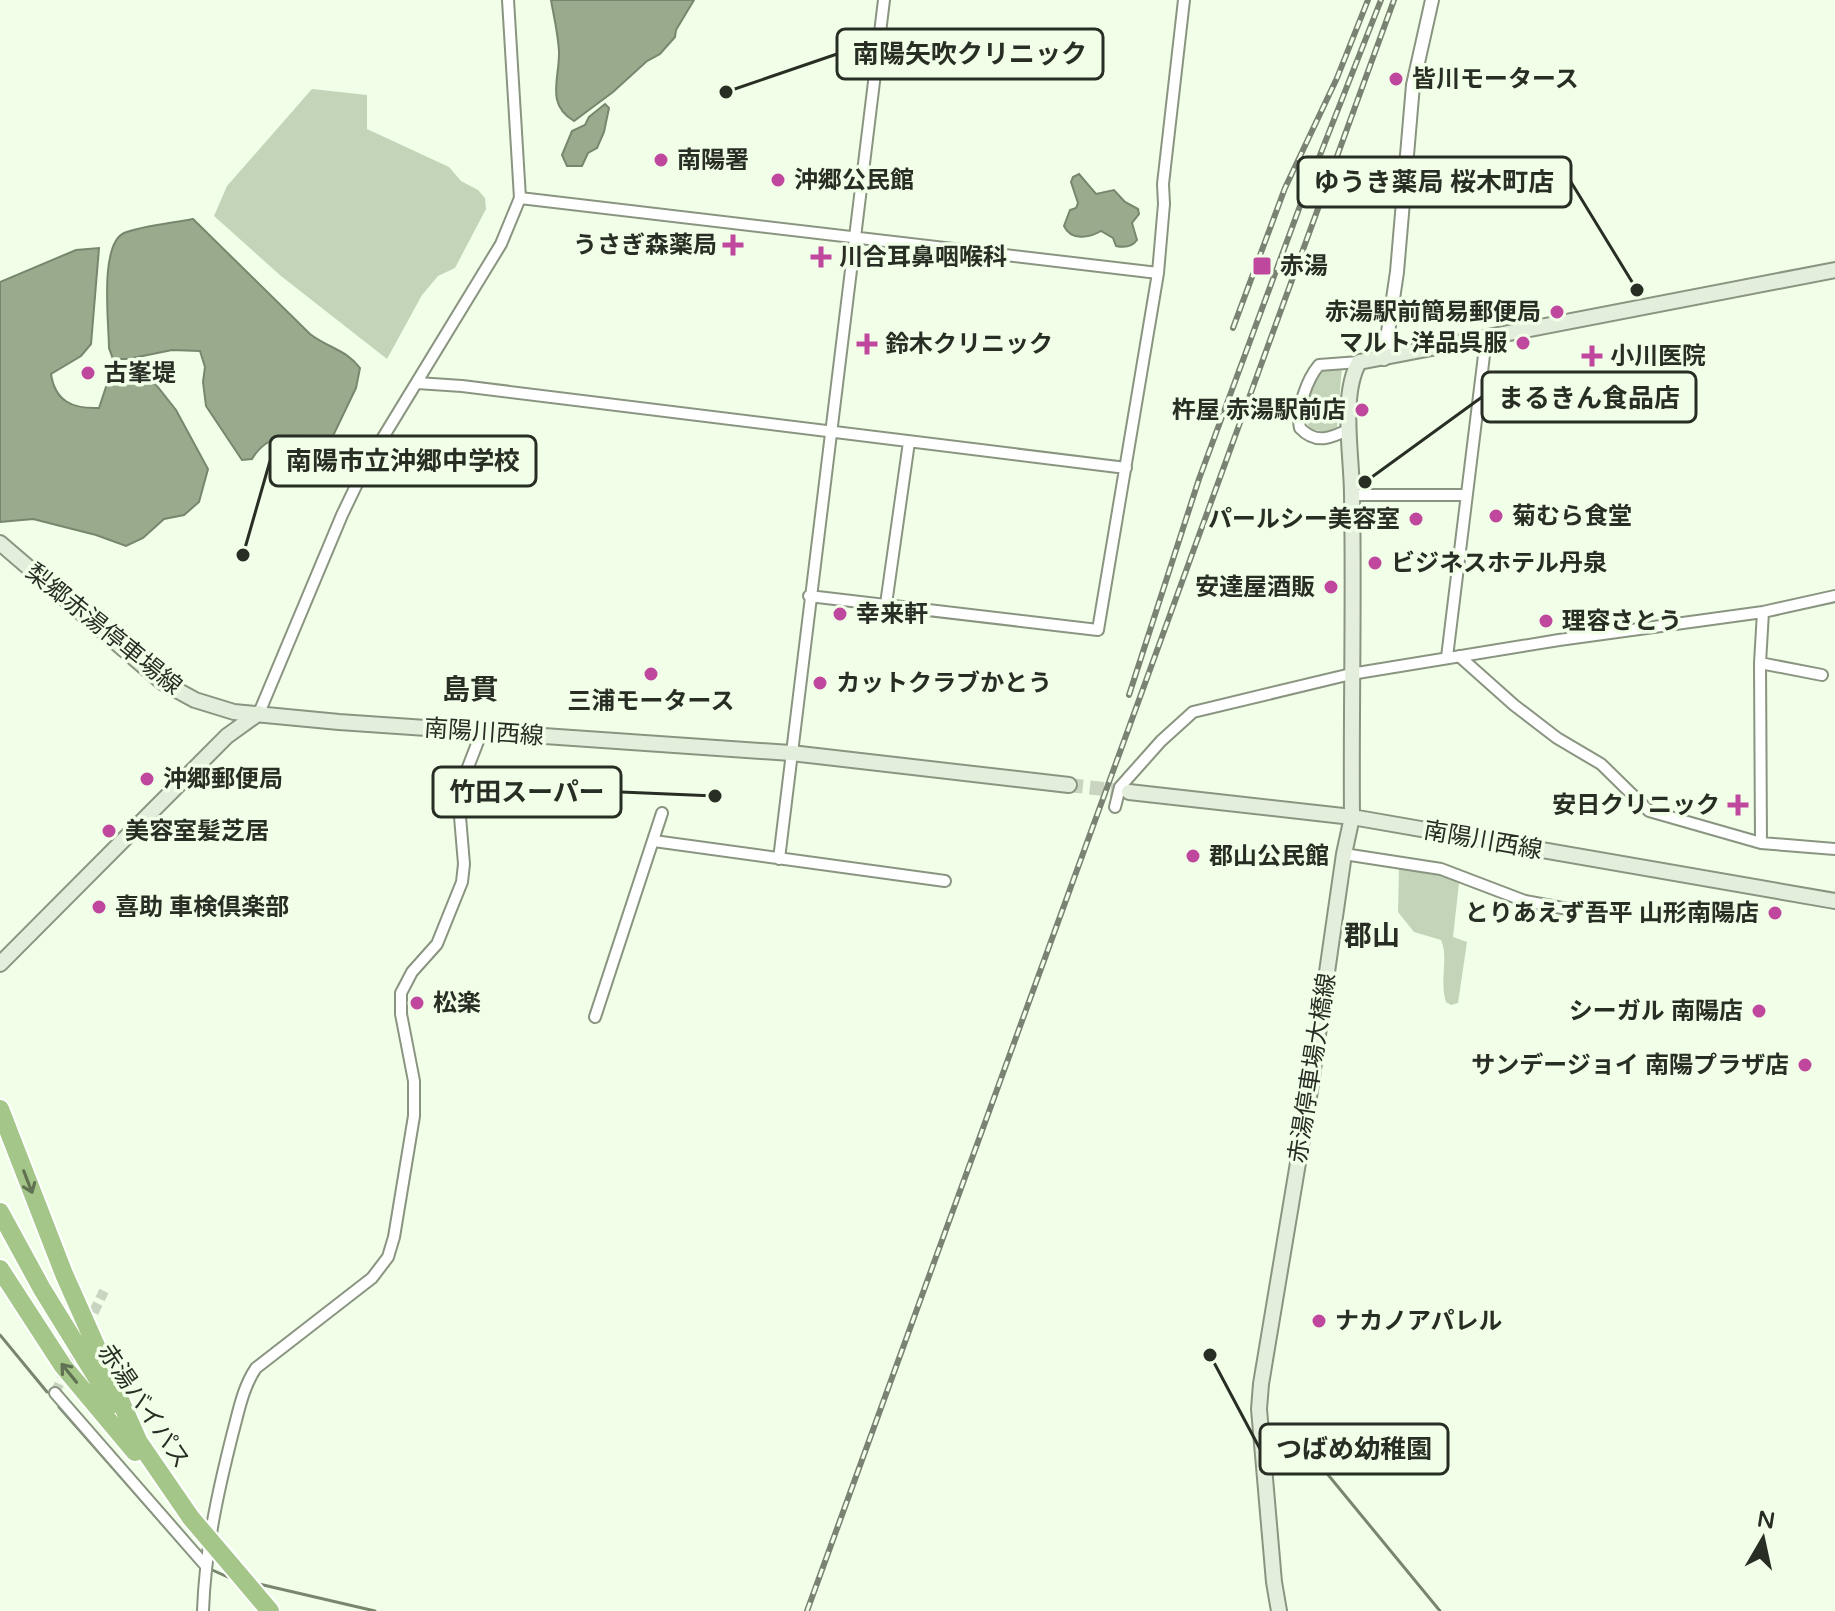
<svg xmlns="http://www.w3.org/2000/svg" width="1835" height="1611" font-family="'Varela Round','Noto Sans JP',sans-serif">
	<rect width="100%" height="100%" fill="#f1fee8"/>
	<path fill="#c4d4b8" d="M312,89L367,95V129L449,167L461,181L478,190L485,198L486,209L455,268L438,276L422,295L387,359L281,276L214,216L227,186Z
		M1342,367L1337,427L1326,432L1310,429C1300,415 1312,382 1323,370Z
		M1399,868L1443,874L1459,883L1453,937L1467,942L1458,1003L1451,1005L1446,1002C1439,980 1449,958 1441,940L1414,932L1398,912Z"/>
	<path fill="#9aab8d" stroke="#78866e" stroke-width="2" d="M551,0H694L676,30L675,37L660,54L647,61L613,92L574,121C545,104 560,78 559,51C558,34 554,17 551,0Z
		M605,104L609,108L604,132L597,148L588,153L582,166H567L562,155L572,131L585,125L589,117Z
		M1079,174L1096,194L1114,190L1125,202L1138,209L1139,214L1132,223L1137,240C1132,247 1125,248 1116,246L1113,238L1101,231C1089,238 1071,241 1064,226L1070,210L1076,208L1078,203L1071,182L1073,177Z
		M193,219L310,334C328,348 347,350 360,368L356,388L332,438C301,436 270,428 252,459L242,460L206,406L203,382L205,367L200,351L172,350L128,359H113L109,348C109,324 99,245 124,233C142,226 173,223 193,219Z
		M99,248L91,344L81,356L51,374C55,401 72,409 99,408L107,384L124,376L153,381L176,410L208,469L199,502L184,515L164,519L143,538L126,546L96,535L33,519L0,522V282L76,250Z"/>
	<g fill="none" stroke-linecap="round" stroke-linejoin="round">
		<path stroke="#78866e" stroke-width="3" d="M0,1335L47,1392
			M59,1407L179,1543
			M1297,1437L1440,1611
			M210,1569L230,1578
			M259,1584L375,1611"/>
		<path stroke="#c9d4c1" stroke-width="10" stroke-dasharray="10 5" stroke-linecap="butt" d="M87,1326L104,1291
			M55,1393L78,1344"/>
		<path stroke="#c9d4c1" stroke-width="14" stroke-dasharray="14 7" stroke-linecap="butt" d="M1069,785L1129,792"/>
		<defs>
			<path id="minor" d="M520,198L1158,273
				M417,383L462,386L1126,468
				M1350,429C1331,438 1316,445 1300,428C1296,410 1307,379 1319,365L1359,362
				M1352,495H1466
				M809,596L1098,630L1158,273L1164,204L1163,184L1184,0
				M886,604L909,442
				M1459,656L1514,705L1557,738L1601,764L1649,811L1761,843L1835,849
				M1447,657L1486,339
				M1760,663L1822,675
				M259,713L342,515L365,467L501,244L520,198L508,0
				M1115,807L1120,787L1161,741L1193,712L1351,674L1559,640L1763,612L1835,596
				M654,841L945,881
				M1761,843L1760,663L1763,612
				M1344,854L1441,869L1525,901L1573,910
				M779,859L884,0
				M595,1017L662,813
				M55,1393L205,1565
				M203,1611C205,1550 218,1491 233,1432C239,1410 243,1387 256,1368L372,1278L388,1257L394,1237L414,1116V1081L401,1014V993L412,972L437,944L462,882L464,864L458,793L482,731"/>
			<path id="tertiary" d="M1384,359L1397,272L1413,85L1432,0"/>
			<path id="secondary" d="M0,543L162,682L195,700L234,712L339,722L791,753L1069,785
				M1129,792L1352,817L1835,901
				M0,964L227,736L259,713
				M1279,1611L1274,1582L1259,1409L1261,1384L1309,1097L1344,854L1352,817C1351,710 1354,602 1352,495C1352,456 1340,396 1359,362L1835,270"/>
			<path id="motorway" d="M0,1109L64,1274L140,1445
				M0,1212L42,1289L113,1404
				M0,1269L63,1366L135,1452
				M134,1435L191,1518
				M231,1565L270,1611"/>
		</defs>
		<use href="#minor" stroke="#8a9581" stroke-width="14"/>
		<use href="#tertiary" stroke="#8a9581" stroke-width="16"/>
		<use href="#secondary" stroke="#8a9581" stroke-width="18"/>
		<use href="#motorway" stroke="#fff" stroke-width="22"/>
		<use href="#minor" stroke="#fff" stroke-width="10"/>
		<use href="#tertiary" stroke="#fff" stroke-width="12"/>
		<use href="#secondary" stroke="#e4eedc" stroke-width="14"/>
		<use href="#motorway" stroke="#a5c689" stroke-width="18"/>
		<defs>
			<path id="rail" d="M1233,328L1285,188L1337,78L1368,0
				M1129,695L1199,479L1300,206L1381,0
				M807,1611L1394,0"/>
		</defs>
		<use href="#rail" stroke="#7a8274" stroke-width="6"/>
		<use href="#rail" stroke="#f1fee8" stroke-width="3" stroke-dasharray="9" stroke-linecap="butt"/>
		<defs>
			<path id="motorway-bridge" d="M191,1518L231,1565"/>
		</defs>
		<use href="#motorway-bridge" stroke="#fff" stroke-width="22" stroke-linecap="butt"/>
		<use href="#motorway-bridge" stroke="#a5c689" stroke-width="18"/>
	</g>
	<defs><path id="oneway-shaft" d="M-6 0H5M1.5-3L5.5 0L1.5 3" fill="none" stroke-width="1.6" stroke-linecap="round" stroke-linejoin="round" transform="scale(2)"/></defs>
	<g stroke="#617252">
		<use href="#oneway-shaft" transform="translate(28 1182) rotate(69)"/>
		<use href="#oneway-shaft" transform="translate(69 1373) rotate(-129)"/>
	</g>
	<g fill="#bf489e" stroke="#f1fee8" stroke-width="3">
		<circle cx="1396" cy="79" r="8"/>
		<circle cx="661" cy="160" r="8"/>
		<circle cx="778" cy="180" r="8"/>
		<path d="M729 233h8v8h8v8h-8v8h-8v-8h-8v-8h8z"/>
		<path d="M817 245h8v8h8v8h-8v8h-8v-8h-8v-8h8z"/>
		<rect x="1252" y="256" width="20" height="20" rx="4"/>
		<circle cx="1557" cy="312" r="8"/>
		<circle cx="1523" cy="343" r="8"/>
		<path d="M863 332h8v8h8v8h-8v8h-8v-8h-8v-8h8z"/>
		<path d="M1588 344h8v8h8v8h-8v8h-8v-8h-8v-8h8z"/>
		<circle cx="88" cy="373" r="8"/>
		<circle cx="1362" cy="410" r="8"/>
		<circle cx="1496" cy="516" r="8"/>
		<circle cx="1416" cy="519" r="8"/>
		<circle cx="1375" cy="563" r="8"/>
		<circle cx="1331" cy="587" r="8"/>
		<circle cx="840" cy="614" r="8"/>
		<circle cx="1546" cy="621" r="8"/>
		<circle cx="651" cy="674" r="8"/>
		<circle cx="820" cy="683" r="8"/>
		<circle cx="147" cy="779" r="8"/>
		<path d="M1734 793h8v8h8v8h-8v8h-8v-8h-8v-8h8z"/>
		<circle cx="109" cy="831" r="8"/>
		<circle cx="1193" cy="856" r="8"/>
		<circle cx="99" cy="907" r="8"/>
		<circle cx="1775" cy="913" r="8"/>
		<circle cx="417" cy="1003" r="8"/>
		<circle cx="1759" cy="1011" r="8"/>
		<circle cx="1805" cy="1065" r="8"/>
		<circle cx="1319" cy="1321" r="8"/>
	</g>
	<g text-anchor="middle" stroke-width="7" stroke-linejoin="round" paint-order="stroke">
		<g font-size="24" font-weight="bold" fill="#292e25" stroke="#f1fee8" text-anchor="start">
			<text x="1412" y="87">皆川モータース</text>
			<text x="677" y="168">南陽署</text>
			<text x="794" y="188">沖郷公民館</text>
			<text x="717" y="253" text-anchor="end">うさぎ森薬局</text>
			<text x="839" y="265">川合耳鼻咽喉科</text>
			<text x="1280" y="274">赤湯</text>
			<text x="1541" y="320" text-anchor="end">赤湯駅前簡易郵便局</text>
			<text x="1507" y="351" text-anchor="end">マルト洋品呉服</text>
			<text x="885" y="352">鈴木クリニック</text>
			<text x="1610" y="364">小川医院</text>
			<text x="104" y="381">古峯堤</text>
			<text x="1346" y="418" text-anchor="end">杵屋 赤湯駅前店</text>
			<text x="1512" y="524">菊むら食堂</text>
			<text x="1400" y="527" text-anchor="end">パールシー美容室</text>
			<text x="1391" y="571">ビジネスホテル丹泉</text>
			<text x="1315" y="595" text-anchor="end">安達屋酒販</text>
			<text x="856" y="622">幸来軒</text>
			<text x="1562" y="629">理容さとう</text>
			<text x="836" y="691">カットクラブかとう</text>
			<text x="651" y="709" text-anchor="middle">三浦モータース</text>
			<text x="163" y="787">沖郷郵便局</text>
			<text x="1720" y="813" text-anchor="end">安日クリニック</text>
			<text x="125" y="839">美容室髪芝居</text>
			<text x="1209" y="864">郡山公民館</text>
			<text x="115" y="915">喜助 車検倶楽部</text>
			<text x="1759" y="921" text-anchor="end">とりあえず吾平 山形南陽店</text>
			<text x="433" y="1011">松楽</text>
			<text x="1743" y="1019" text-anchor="end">シーガル 南陽店</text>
			<text x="1789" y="1073" text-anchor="end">サンデージョイ 南陽プラザ店</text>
			<text x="1335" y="1329">ナカノアパレル</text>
		</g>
		<g font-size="24" fill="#292e25" stroke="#f1fee8">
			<text transform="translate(104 629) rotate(39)" y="8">梨郷赤湯停車場線</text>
			<text transform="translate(484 732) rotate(4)" y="8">南陽川西線</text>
			<text transform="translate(1483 840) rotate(10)" y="8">南陽川西線</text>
			<text transform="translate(1312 1068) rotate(-81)" y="8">赤湯停車場大橋線</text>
			<text transform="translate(144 1406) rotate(56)" y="8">赤湯バイパス</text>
		</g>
		<g font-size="28" font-weight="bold" fill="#292e25" stroke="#f1fee8">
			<text x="470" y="699">島貫</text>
			<text x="1372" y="945">郡山</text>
		</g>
	</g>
	<path fill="none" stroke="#292e25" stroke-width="3" d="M726 92L837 54M1637 290L1571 182M1365 482L1482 397M243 555L270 461M715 796L621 792M1210 1355L1260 1449"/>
	<g fill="#292e25" stroke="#f1fee8" stroke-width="3">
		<circle cx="726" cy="92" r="8"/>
		<circle cx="1637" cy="290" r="8"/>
		<circle cx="1365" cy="482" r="8"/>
		<circle cx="243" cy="555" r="8"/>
		<circle cx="715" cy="796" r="8"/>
		<circle cx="1210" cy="1355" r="8"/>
	</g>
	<g fill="#f1fee8" stroke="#292e25" stroke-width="3">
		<rect x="837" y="29" width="266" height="50" rx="8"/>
		<rect x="1298" y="157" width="273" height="50" rx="8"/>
		<rect x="1482" y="372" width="214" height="50" rx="8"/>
		<rect x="270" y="436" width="266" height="50" rx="8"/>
		<rect x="433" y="767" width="188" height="50" rx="8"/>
		<rect x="1260" y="1424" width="188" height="50" rx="8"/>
	</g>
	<g font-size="26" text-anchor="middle" font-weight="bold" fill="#292e25">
		<text x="970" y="63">南陽矢吹クリニック</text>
		<text x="1434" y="191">ゆうき薬局 桜木町店</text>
		<text x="1589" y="407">まるきん食品店</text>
		<text x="403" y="470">南陽市立沖郷中学校</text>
		<text x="527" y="801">竹田スーパー</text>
		<text x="1354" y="1458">つばめ幼稚園</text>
	</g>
	<g transform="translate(1763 1539) rotate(9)" stroke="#f1fee8" stroke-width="6" paint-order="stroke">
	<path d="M0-6L14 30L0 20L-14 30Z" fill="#292e25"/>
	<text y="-12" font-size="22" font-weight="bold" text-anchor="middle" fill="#292e25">N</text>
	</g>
</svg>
